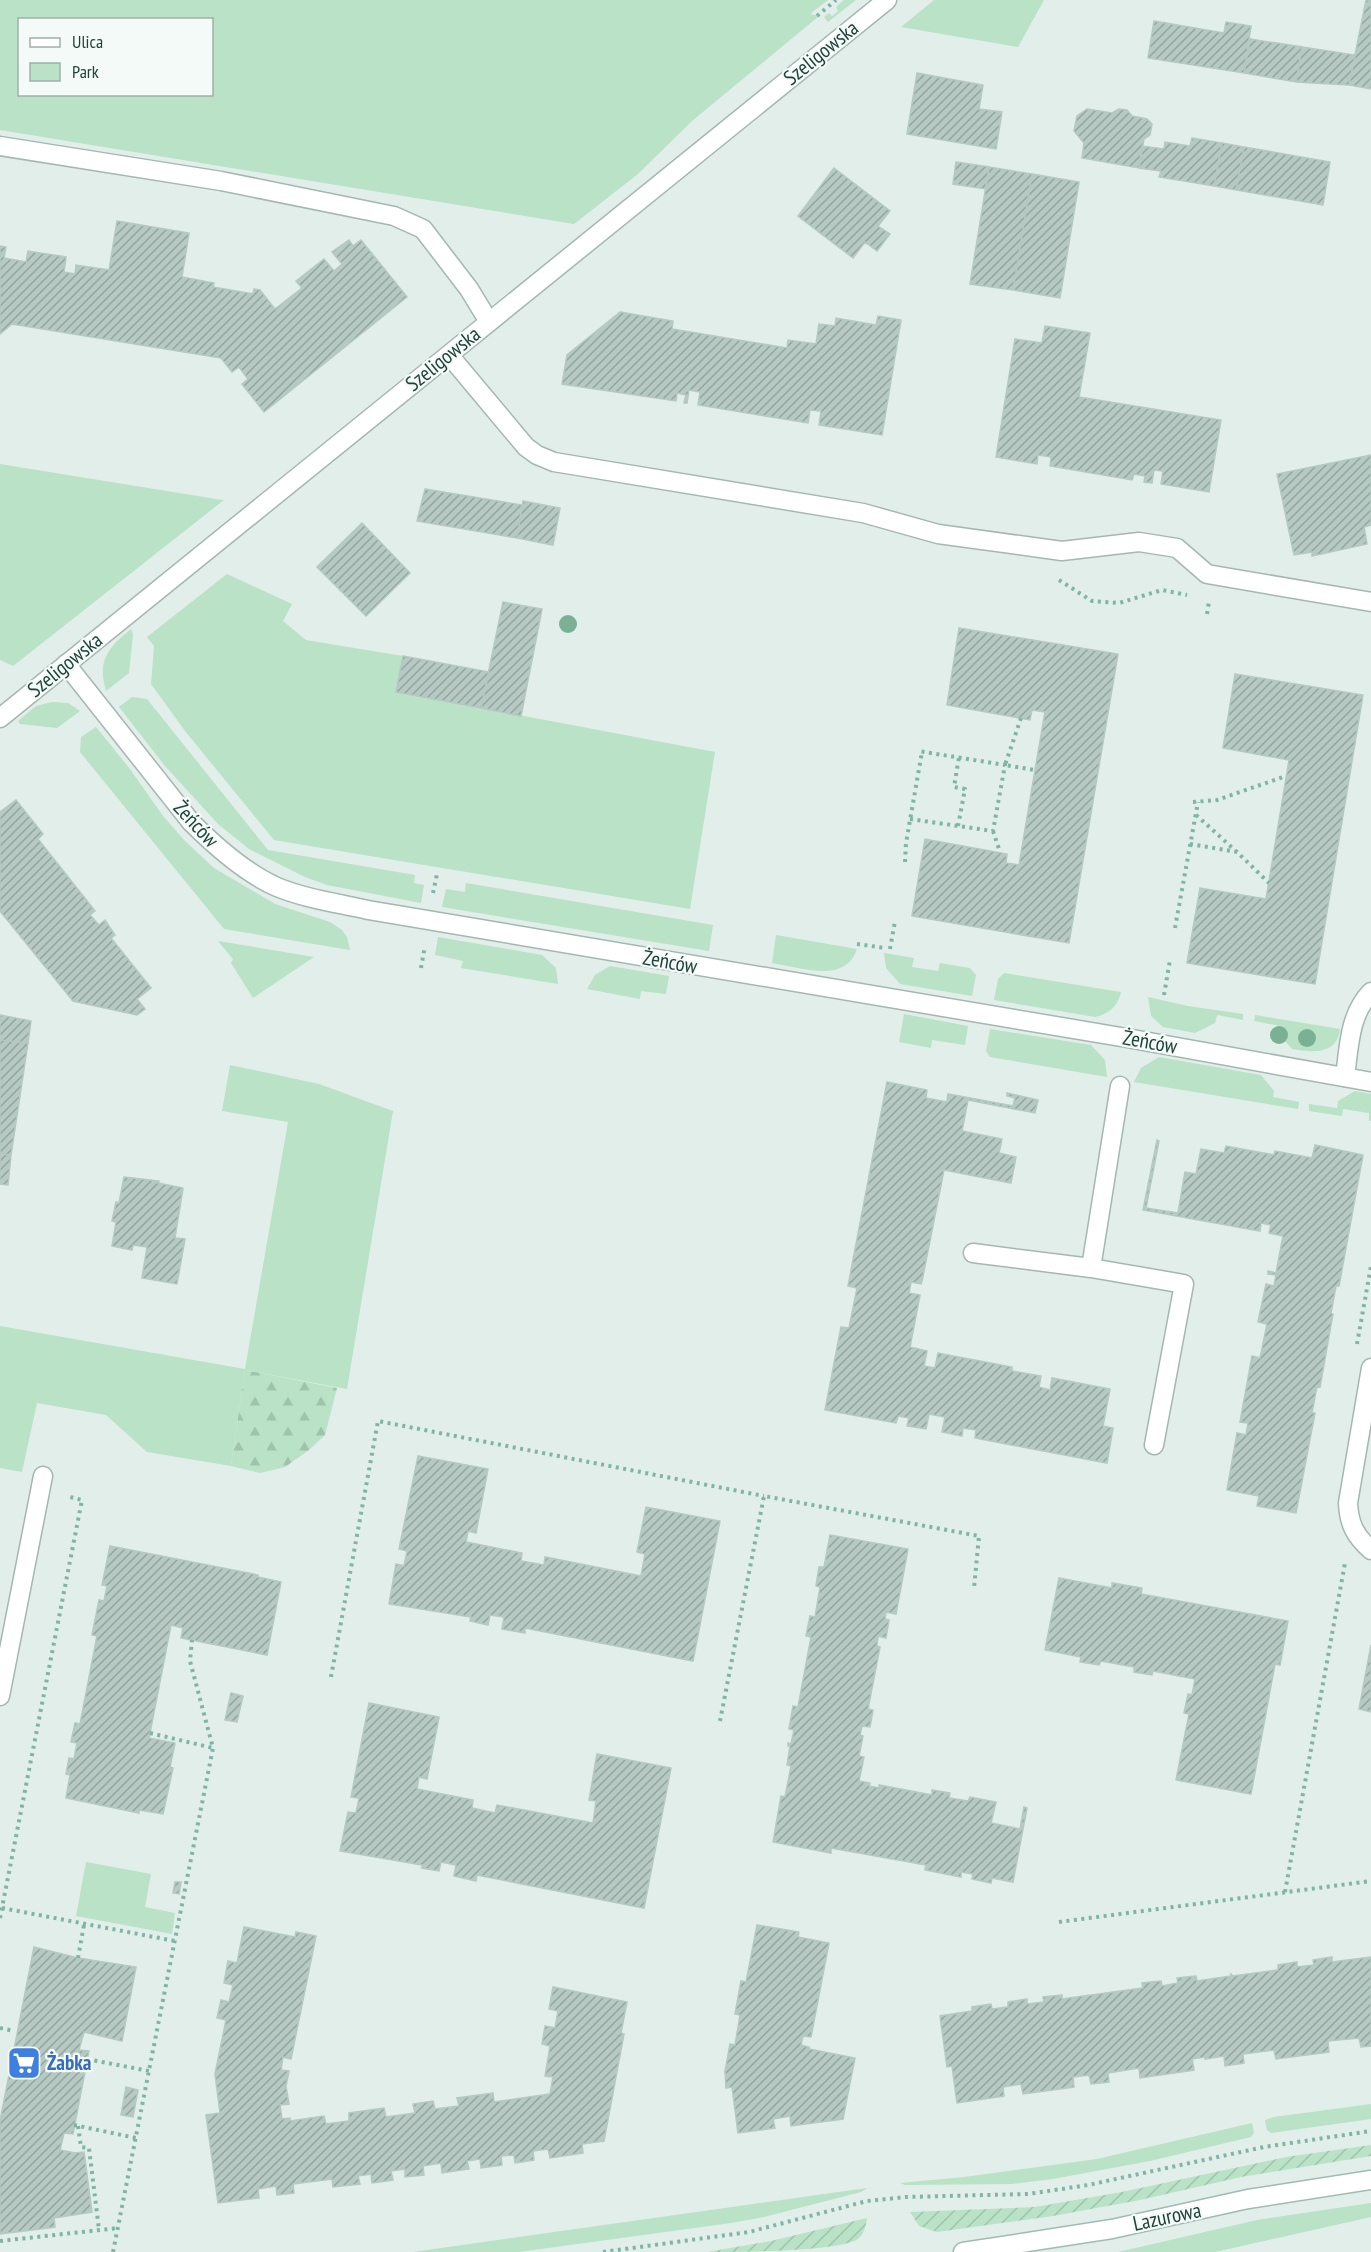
<svg xmlns="http://www.w3.org/2000/svg" width="1371" height="2252" font-family="'PT Sans Narrow',sans-serif">
	<defs>
		<pattern id="forest-firs" width="22" height="20" patternUnits="userSpaceOnUse" patternTransform="scale(1.5)"><rect width="22" height="20" fill="#b9e2c6"/><path d="M5 1l3.5 6h-7zM16 11l3.5 6h-7z" fill="#9fc3ab"/></pattern>
		<pattern id="garden-furrows" width="10" height="10" patternUnits="userSpaceOnUse" patternTransform="scale(1.5)"><rect width="10" height="10" fill="#b9e2c6"/><path d="M-1 1l2-2M0 10L10 0M9 11l2-2" fill="none" stroke="#9fc3ab"/></pattern>
		<pattern id="building-hatch" width="6" height="6" patternUnits="userSpaceOnUse" patternTransform="scale(1.5)"><rect width="6" height="6" fill="#b7c9c3"/><path d="M-1 1l2-2M0 6l6-6M5 7l2-2" fill="none" stroke="#94a59f"/></pattern>
	</defs>
	<rect width="100%" height="100%" fill="#e2eee9"/>
	<path fill="#b9e2c6" fill-rule="evenodd" d="M0,0H828L810,14L819,16L692,121L638,174L574,224L0,130ZM20,20H212V94H20Z
		M844,0H856L828,22L824,17L829,13L832,16L838,11L836,7Z
		M934,0H1044L1018,47L901,27Z
		M0,464L216,499L224,500L13,666L0,660Z
		M227,574L292,604L283,621L306,640L403,656L396,692L715,752L690,909L274,840L185,731L151,684L154,646L147,637Z
		M131,629L133,634L129,673L106,691C97,660 108,648 131,629Z
		M132,697L147,699L268,850L415,875L414,883L424,885L421,903L327,885L305,877L249,849L218,824L165,766L119,707Z
		M52,702L68,703L80,711L57,728L20,724L18,721L36,706Z
		M96,727L130,769L163,816L185,841L214,868L275,904L330,922L342,930L347,937L350,950L224,929L80,752L81,737Z
		M466,883L713,925L709,951L442,907L446,889L465,892Z
		M776,935L857,949C845,985 800,967 772,963Z
		M438,937L542,955L556,968L558,984L461,968L463,961L435,955Z
		M218,941L314,957L253,998L231,963L233,959Z
		M884,953L914,958L912,967L938,971L940,963L970,968L976,975L972,996L900,984L886,968Z
		M610,966L669,976L666,994L641,991L640,999L587,989L595,975Z
		M1004,973L1121,992C1118,1006 1109,1014 1095,1017L994,1000L998,979Z
		M1148,997L1188,1006L1243,1014V1020L1217,1015L1215,1023L1195,1033L1163,1027L1151,1016Z
		M904,1014L968,1026L965,1045L932,1040L931,1048L899,1042Z
		M1255,1015L1340,1029C1337,1056 1311,1052 1292,1049L1279,1034L1280,1026L1254,1021Z
		M990,1029L1091,1045L1105,1060L1107,1077L990,1057L986,1051Z
		M1159,1057L1261,1075L1274,1091L1273,1097L1299,1102L1298,1109L1134,1082L1141,1068Z
		M230,1065L319,1084L393,1111L347,1389L245,1370L231,1466L147,1452L106,1415L37,1403L22,1472L0,1468V1326L245,1369L288,1122L222,1111Z
		M1355,1091L1371,1094V1121H1369V1113L1343,1109L1342,1116L1309,1111V1104L1337,1108L1338,1101Z
		M86,1862L151,1874L145,1907L175,1913L172,1934L76,1916Z
		M1371,2104V2119L1271,2133L1267,2130L1265,2120L1274,2117Z
		M1252,2123L1254,2133L1251,2137L1150,2161L1053,2179L1012,2184L905,2185L900,2183L964,2177L1097,2159Z
		M867,2188L861,2192L764,2217L731,2223L519,2252H413Z
		M1371,2203V2217L1215,2252H1118L1257,2220Z"/>
	<path fill="url(#forest-firs)" d="M245,1370L337,1388L325,1435L309,1450L285,1467L260,1473L231,1466Z"/>
	<path fill="url(#garden-furrows)" d="M1371,2145V2156L1241,2177L1140,2200L1053,2216L937,2232L919,2226L910,2212L1035,2207L1122,2192L1286,2157Z
		M867,2218C866,2226 864,2234 858,2239C838,2252 736,2252 707,2252L771,2241Z"/>
	<path fill="url(#building-hatch)" stroke="#b4c9c1" stroke-width="1.5" d="M1366,0H1371V89L1349,85Z
		M1154,21L1224,33L1226,22L1251,26L1244,73L1148,58Z
		M1250,39L1302,47L1296,82L1244,73Z
		M1302,47L1355,55L1349,85L1296,82Z
		M917,73L983,85L979,109L1002,112L996,149L907,134Z
		M1087,109L1112,113L1119,109L1127,110L1132,116L1147,119L1152,124L1150,135L1144,139L1139,168L1082,158L1084,143L1074,131L1077,116Z
		M1192,138L1222,143L1214,186L1159,177L1161,171L1139,168L1142,146L1164,149L1165,142L1190,146Z
		M1222,143L1244,147L1236,190L1214,186Z
		M1244,147L1330,162L1323,205L1236,190Z
		M956,162L989,167L986,189L953,184Z
		M989,167L1032,174L1013,290L970,284Z
		M834,168L890,211L878,226L890,234L877,251L865,242L853,258L798,216Z
		M1032,174L1079,182L1060,298L1013,290Z
		M117,221L189,233L182,277L214,283L213,287L253,294L254,289L260,290L275,309L302,288L296,281L324,259L334,271L342,264L332,252L349,240L353,246L361,240L407,297L264,412L242,384L248,379L239,367L232,372L221,358L12,324L0,334V246L6,247L4,258L26,262L28,251L66,257L64,272L75,274L76,265L109,270Z
		M620,312L673,321L672,329L787,348L788,340L816,344L819,324L835,326L836,318L876,325L878,316L901,320L882,435L819,425L821,411L810,410L808,423L698,405L700,392L689,390L687,403H684L686,395L677,393L676,401L562,384L567,355Z
		M1045,326L1090,333L1079,397L1221,420L1209,492L1161,484L1163,471L1154,470L1152,483L1144,482L1145,476L1134,474L1132,480L1050,466L1051,457L1038,455L1037,464L996,457L1015,339L1042,343Z
		M1371,455V525L1364,527L1367,544L1312,556V552L1294,555L1277,474Z
		M425,489L522,505L517,538L417,521Z
		M523,501L560,508L553,545L517,538Z
		M362,523L410,573L366,616L317,567Z
		M503,602L542,609L521,716L481,708Z
		M959,628L1118,654L1069,943L912,916L925,839L1007,854L1006,863L1019,865L1035,770L1045,712L1032,710L1030,720L947,705Z
		M403,656L489,672L481,708L396,692Z
		M1235,674L1363,695L1315,984L1187,963L1200,888L1266,899L1289,760L1223,748Z
		M16,800L43,834L38,839L95,911L90,915L99,925L105,920L115,935L111,938L151,988L137,999L145,1009L137,1015L73,1001L0,911V812Z
		M0,1015L31,1021L28,1043L0,1040Z
		M0,1040L28,1043L11,1155L0,1154Z
		M887,1082L927,1090L926,1098L947,1102L948,1094L1013,1106L1015,1098L1007,1096V1093L1038,1100L1035,1113L968,1100L962,1131L1002,1139L999,1153L1016,1157L1011,1183L944,1170L922,1281L921,1284L911,1282L909,1293L920,1295L910,1347L927,1351L924,1366L935,1368L938,1353L1012,1367V1371L1041,1376L1039,1387L1050,1390L1052,1378L1110,1389L1103,1426L1113,1428L1107,1463L975,1438L976,1430L963,1428L962,1436L942,1432L945,1417L929,1414L926,1429L907,1426L909,1418L898,1416L896,1423L825,1410L841,1327L849,1328L857,1288L848,1286Z
		M1157,1140L1159,1141L1146,1208L1178,1213L1185,1172L1196,1174L1201,1149L1224,1153L1226,1146L1274,1155L1275,1151L1312,1158L1315,1145L1363,1155L1339,1286H1336L1331,1313L1333,1314L1320,1387L1317,1386L1312,1413H1315L1296,1513L1257,1506L1259,1496L1227,1490L1237,1433L1246,1435L1248,1423L1240,1422L1252,1356L1260,1358L1267,1324L1258,1322L1266,1284L1274,1286L1276,1275L1268,1274V1271L1276,1273L1283,1236L1269,1233L1271,1225L1261,1223L1260,1231L1143,1210Z
		M0,1154L11,1155L8,1185L0,1184Z
		M124,1177L159,1181L158,1183L183,1188L175,1238L185,1239L177,1284L142,1278L147,1247L133,1245L132,1250L112,1246L116,1222L112,1221L116,1202L119,1203Z
		M418,1456L488,1469L476,1533L468,1531L466,1542L522,1553L521,1561L544,1565L545,1557L641,1576L645,1554L637,1552L646,1507L720,1521L693,1661L525,1628V1633L502,1629L504,1617L490,1615L488,1625L470,1621L471,1617L389,1604L396,1564L404,1566L407,1551L399,1549Z
		M830,1535L908,1549L896,1614L886,1612L885,1619L889,1620L886,1638L878,1636L877,1646L880,1647L868,1709L873,1710L870,1727L862,1726L860,1735L863,1736L859,1756L864,1757L859,1781L870,1783L869,1786L879,1788V1785L932,1795V1790L950,1793L949,1798L968,1801L970,1797L996,1802L991,1823L1020,1829L1024,1807L1027,1808L1013,1882L992,1878L991,1883L972,1879L973,1874L961,1872V1877L925,1870L926,1865L831,1848V1853L773,1842L781,1796L785,1797L791,1766L787,1765L790,1746H788V1743L791,1744L794,1730L789,1729L793,1706L798,1707L811,1637L806,1636L810,1616L815,1617L820,1587L816,1586L819,1567H824Z
		M110,1546L258,1575V1577L281,1582L267,1655L181,1638L183,1628L171,1625L149,1738L175,1743L170,1767L173,1768L163,1814L139,1810V1813L66,1798L70,1775L66,1774L69,1758L74,1759L77,1743L71,1742L75,1723L80,1724L97,1636L92,1635L99,1600L104,1601L107,1586L102,1585Z
		M1059,1578L1112,1588V1583L1142,1588L1141,1594L1288,1621L1280,1665L1275,1664L1251,1794L1176,1780L1189,1714L1184,1713L1188,1694L1192,1695L1195,1679L1153,1671L1152,1675L1134,1672V1667L1101,1661L1099,1665L1080,1662L1081,1657L1045,1650Z
		M1371,1645V1712L1359,1709Z
		M231,1693L243,1696L237,1722L225,1720Z
		M369,1703L439,1717L427,1779L419,1777L417,1789L473,1800L472,1808L495,1813L497,1805L593,1823L596,1801L589,1800L597,1754L671,1768L644,1908L477,1875L476,1881L454,1876L456,1865L441,1862L439,1871L422,1868V1865L340,1851L348,1812L356,1813L359,1798L351,1797Z
		M175,1882H181L179,1894L173,1893Z
		M757,1925L799,1932L798,1937L829,1943L811,2037L803,2036L801,2045L809,2047V2049L855,2058L843,2119L791,2126L790,2116L773,2119L775,2128L738,2133L732,2087L726,2088L725,2071L730,2044L735,2045L740,2015L735,2014L741,1981L746,1982Z
		M244,1927L295,1937L296,1932L316,1936L291,2059L283,2057L281,2070L289,2071L286,2086L289,2104L280,2105L282,2119L290,2118V2121L324,2116L326,2124L349,2121V2113L384,2108L386,2117L415,2113L413,2104L433,2101L435,2109L459,2106L457,2098L493,2093L494,2102L550,2094L553,2077L545,2076L550,2046L542,2044L545,2026L555,2028L558,2011L549,2009L553,1987L627,2002L621,2033L624,2034L604,2141L582,2144L583,2153L550,2158L548,2149L533,2151L534,2160L515,2163L514,2155L501,2156L502,2165L481,2168L480,2159L467,2161L469,2169L442,2173L441,2163L423,2166L424,2175L405,2177V2169L391,2171L393,2180L372,2183L371,2174L358,2176L360,2184L333,2187L332,2179L293,2184L294,2193L277,2195L276,2186L258,2189L259,2198L218,2203L206,2115L220,2113L215,2074L226,2020L217,2018L221,2000L229,2002L233,1985L224,1983L228,1961L237,1963Z
		M34,1947L78,1958L136,1967L122,2041L84,2032L79,2050L89,2051L73,2134L64,2133L60,2150L75,2153L84,2152L92,2212L54,2218L55,2227L0,2234V2121Z
		M1332,1957V1962L1371,1957V2046L1361,2047L1359,2038L1328,2041L1329,2052L1276,2059L1274,2050L1243,2054L1244,2063L1225,2066L1224,2056L1205,2059V2057L1192,2059L1194,2070L1140,2078L1139,2068L1108,2073L1109,2082L1091,2084L1089,2075L1073,2077L1074,2087L1023,2094L1021,2084L1003,2087L1004,2096L957,2103L952,2066L947,2067L940,2016L972,2011V2007L991,2004L992,2009L1008,2007V2002L1027,1999V2004L1044,2002L1043,1997L1062,1995V1999L1143,1988L1142,1983L1161,1981L1162,1986L1178,1983L1177,1978L1196,1976L1197,1981L1231,1976V1974L1233,1976L1278,1970V1965L1297,1962V1967L1314,1965L1313,1960Z
		M126,2087L138,2090L133,2117L121,2115Z"/>
	<g fill="none" stroke-linecap="round" stroke-linejoin="round">
		<defs>
			<path id="service" d="M0,146L221,181L394,216L423,229L469,289L489,322
				M449,355L526,447L537,455L554,462L863,513L938,534L1062,551L1139,542L1177,548L1207,574L1371,602
				M1345,1077C1349,1047 1349,1015 1371,992
				M1371,1368L1348,1503C1349,1524 1355,1536 1371,1550"/>
			<path id="minor" d="M66,664L191,822C216,847 245,873 277,887C306,899 338,903 368,910L1127,1038L1371,1082
				M973,1253L1091,1268L1120,1086
				M1091,1268L1184,1284L1154,1445
				M0,1696L43,1476"/>
			<path id="tertiary" d="M0,718L887,0"/>
			<path id="secondary" d="M963,2252L1112,2229L1248,2199L1371,2180"/>
		</defs>
		<use href="#service" stroke="#a4b7b1" stroke-width="21"/>
		<use href="#minor" stroke="#a4b7b1" stroke-width="21"/>
		<use href="#tertiary" stroke="#a4b7b1" stroke-width="21"/>
		<use href="#secondary" stroke="#9fbbb3" stroke-width="21"/>
		<path stroke="#7fb5a7" stroke-width="4" stroke-dasharray="3 4.5" stroke-linecap="butt" d="M817,16L836,0
			M1059,580L1092,601L1119,603L1162,590L1187,595
			M1207,614L1209,601
			M1021,718L1005,765L1035,770
			M1193,802L1217,800L1286,776
			M1196,815L1237,852
			M910,819L993,831L1005,765L918,751
			M958,826L965,789L954,787L959,757
			M993,831L1000,852
			M1190,844L1237,852L1269,883
			M905,862L906,843L922,752
			M433,893L437,874
			M1175,928L1198,802
			M857,944L885,948
			M890,949L895,921
			M421,968L425,946
			M1164,995L1170,960
			M1357,1344L1371,1266
			M331,1677L378,1421L764,1496
			M720,1721L764,1496L979,1536L974,1588
			M150,1733L213,1748
			M1285,1892L1345,1563
			M2,1908L175,1941
			M0,1918L82,1500L66,1496
			M1059,1922L1371,1881
			M78,1958L84,1925
			M0,2028L14,2031
			M87,2059L149,2071
			M74,2125L136,2138
			M78,2126L81,2147L89,2148L99,2230
			M0,2241L118,2228
			M113,2252L213,1748L190,1661L192,1640
			M603,2252L749,2232L867,2201L906,2197L1028,2194L1088,2185L1264,2147L1371,2131"/>
		<use href="#service" stroke="#fff" stroke-width="18"/>
		<use href="#minor" stroke="#fff" stroke-width="18"/>
		<use href="#tertiary" stroke="#fff" stroke-width="18"/>
		<use href="#secondary" stroke="#fff" stroke-width="18"/>
	</g>
	<g fill="#7ab093">
		<circle cx="568" cy="624" r="9"/>
		<circle cx="1279" cy="1035" r="9"/>
		<circle cx="1307" cy="1038" r="9"/>
	</g>
	<defs>
		<symbol id="supermarket-square" viewBox="-11 -11 22 22"><rect x="-9" y="-9" width="18" height="18" rx="4" fill="#3f7fe0" stroke="#f3faf7"/><path d="M-6-5.5h2.5l.6 2H6L4.5 2H-2.5L-4.4-4H-6ZM-1.5 3.2a1.3 1.3 0 1 0 .1 0ZM3 3.2a1.3 1.3 0 1 0 .1 0Z" fill="#fff"/></symbol>
	</defs>
	<g fill-rule="evenodd">
		<use href="#supermarket-square" x="5" y="2044" width="38" height="38"/>
	</g>
	<g text-anchor="middle" stroke-width="4.5" stroke-linejoin="round" paint-order="stroke">
		<g font-size="21" fill="#20413a" stroke="#f3faf7">
			<text transform="translate(821 53) rotate(-39)" y="7">Szeligowska</text>
			<text transform="translate(443 359) rotate(-39)" y="7">Szeligowska</text>
			<text transform="translate(65 665) rotate(-39)" y="7">Szeligowska</text>
			<text transform="translate(196 824) rotate(47)" y="7">Żeńców</text>
			<text transform="translate(670 962) rotate(10)" y="7">Żeńców</text>
			<text transform="translate(1150 1042) rotate(10)" y="7">Żeńców</text>
			<text transform="translate(1167 2217) rotate(-12)" y="7">Lazurowa</text>
		</g>
		<g font-size="21" font-weight="bold" fill="#366cbe" stroke="#f3faf7" text-anchor="start">
			<text x="47" y="2070">Żabka</text>
		</g>
	</g>
	<rect x="18" y="18" width="195" height="78" fill="#f3faf7" stroke="#9fb0ab" stroke-width="1.5"/>
	<rect x="30" y="38" width="30" height="9" fill="#ffffff" stroke="#9fb0ab" stroke-width="1.5"/>
	<text x="72" y="48" font-size="18" fill="#20413a">Ulica</text>
	<rect x="30" y="63" width="30" height="18" fill="#b9e2c6" stroke="#9fb0ab" stroke-width="1.5"/>
	<text x="72" y="78" font-size="18" fill="#20413a">Park</text>
</svg>
